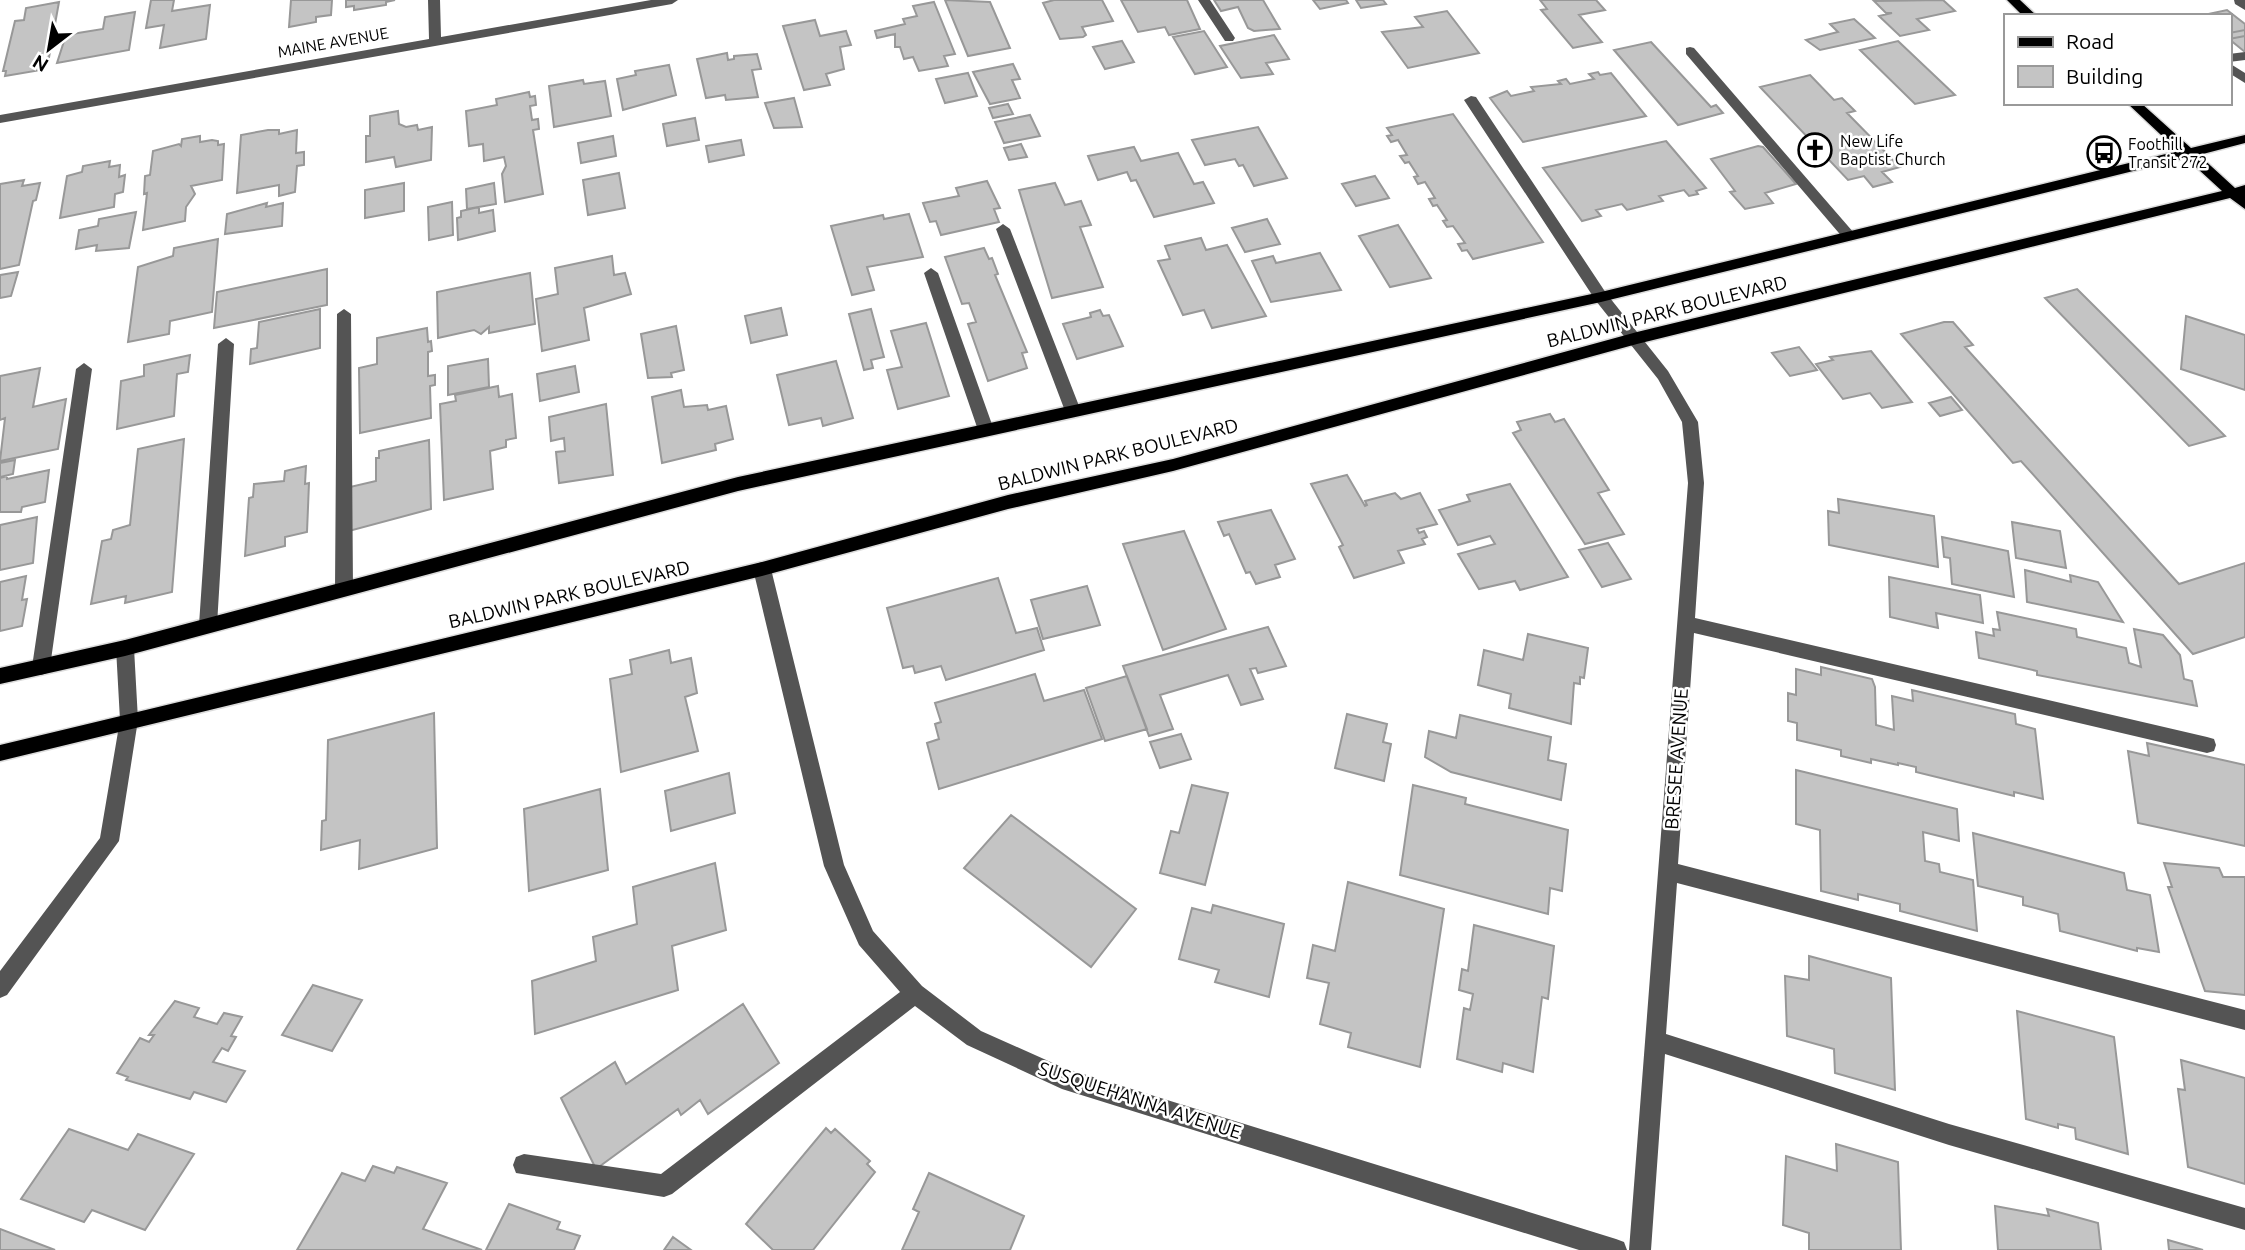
<svg xmlns="http://www.w3.org/2000/svg" width="2245" height="1250" font-family="Ubuntu,sans-serif">
	<rect width="100%" height="100%" fill="#fff"/>
	<path fill="#c4c4c4" stroke="#989898" stroke-width="2" d="M151,0H174L172,11L210,5L206,39L160,48L164,25L146,28Z
		M291,0H332L331,15L316,17V22L289,27Z
		M346,0H395L386,2V5L354,10V6L346,7Z
		M945,0L990,2L1010,48L968,56Z
		M1054,0H1102L1113,21L1082,27L1086,35L1083,37L1060,39L1043,3Z
		M1121,0H1187L1200,29L1169,35L1165,27L1138,32Z
		M1214,0H1263L1280,29L1254,31L1248,28L1238,7L1221,11Z
		M1313,0H1346L1348,3L1320,9Z
		M1356,0H1383L1386,4L1361,8Z
		M1540,0H1596L1605,10L1579,15L1602,42L1573,48L1541,10L1547,9Z
		M1943,0L1955,11L1917,19L1929,30L1900,36L1879,16L1892,13H1886L1874,1Z
		M59,2L48,63L42,64L41,70L5,76L6,71H3L15,21L24,20L26,8Z
		M934,2L955,54L944,56L948,66L919,71L913,57L904,59L900,47H895V34L877,38L875,31L905,24L903,19L917,16L913,6Z
		M2227,10L2245,24V36L2229,39V16H2199Z
		M1447,11L1479,53L1408,68L1382,32L1423,27L1415,17Z
		M135,12L129,50L57,63L66,35L103,29L105,17Z
		M1854,19L1875,38L1820,50L1806,40L1838,32L1830,24Z
		M815,20L820,36L846,31L851,45L840,47L844,69L826,74L830,85L804,90L783,26Z
		M2245,30V52L2229,39V33Z
		M1204,31L1227,67L1195,74L1173,37Z
		M1274,35L1289,59L1266,63L1273,74L1241,78L1220,46Z
		M1122,41L1134,62L1105,69L1093,47Z
		M1898,41L1955,95L1915,104L1860,50Z
		M1651,42L1711,107L1716,105L1723,113L1678,125L1614,50Z
		M727,53L728,60L734,59V56L757,54L761,69L752,70L758,97L726,100L725,95L706,98L697,59Z
		M1013,64L1020,79L1012,80L1020,98L990,104L973,72Z
		M669,65L676,95L623,110L617,79L636,75L635,71Z
		M1598,72L1600,75L1611,73L1646,116L1523,142L1490,98L1507,91L1511,96L1534,91L1531,87L1561,84L1558,81L1566,79L1570,84L1594,79L1589,74Z
		M968,73L977,96L945,103L936,79Z
		M1810,75L1834,100L1842,98L1855,111L1847,113L1900,167L1882,172L1892,182L1873,187L1864,176L1848,180L1760,87Z
		M583,80L584,84L605,81L611,116L554,127L549,86Z
		M529,92L530,97L535,96L536,105L530,106L532,120L538,119L539,129L533,130L543,194L505,202L502,174L506,166L504,157L484,161L483,144L469,146L466,111L497,105L496,99Z
		M794,98L802,127L774,128L765,103Z
		M1008,104L1013,114L993,118L989,108Z
		M398,111L399,124L406,127L417,125L418,130L432,127L431,160L396,167L394,157L366,162V136H370V116Z
		M1453,114L1543,242L1473,259L1467,250L1462,251L1458,244L1465,243L1453,226L1447,227L1443,221L1447,220L1437,205L1433,206L1429,199L1435,198L1425,182L1418,184L1414,177L1418,176L1409,162L1405,163L1400,156L1407,155L1398,140L1391,142L1387,136L1392,135L1387,128Z
		M1030,115L1040,136L1004,143L995,122Z
		M695,118L699,140L667,146L663,124Z
		M1258,127L1287,178L1254,186L1243,165L1239,166L1235,159L1205,165L1192,140Z
		M268,130H279V134L297,130L296,153L304,152V165L297,166L295,192L279,196V185L237,193L241,135Z
		M200,136V142L212,140L218,141V145L224,144L222,180L191,186L195,194L186,207L185,221L143,230L147,193L144,194L145,176L150,175L153,151L179,144L181,146L182,139Z
		M613,136L616,156L581,163L578,143Z
		M741,140L744,155L709,162L706,146Z
		M1666,141L1706,188L1696,191L1698,194L1689,196L1684,190L1659,196L1663,201L1627,210L1622,204L1596,210L1601,216L1582,221L1543,168Z
		M1021,144L1027,157L1009,160L1004,148Z
		M1758,146L1763,147L1796,184L1765,193L1773,203L1745,209L1730,192L1735,191L1711,159Z
		M1134,147L1141,161L1178,153L1194,184L1203,182L1214,203L1154,217L1136,180L1131,181L1127,172L1098,180L1088,156Z
		M110,161L109,167L120,165L119,177L125,175L123,192L115,194L114,207L60,218L67,176L82,172L83,166Z
		M619,173L625,208L588,215L583,180Z
		M1375,176L1389,198L1356,206L1342,184Z
		M24,180L22,186L40,183L36,200L33,201L19,265L0,269V184Z
		M987,181L1000,208L994,209L999,222L941,235L936,221L930,222L923,203L959,196L956,188Z
		M404,183V211L365,218V190Z
		M494,183L496,204L467,209L466,189Z
		M1055,183L1065,205L1081,201L1091,225L1080,227L1103,287L1052,298L1019,190Z
		M452,202L453,235L429,240L428,207Z
		M267,203L266,207L283,203L282,226L225,234L227,214Z
		M479,207V213L493,210L495,231L458,240L457,218L461,217V211Z
		M136,212L129,248L96,251L97,245L76,249L79,230L98,226L99,219Z
		M909,214L923,257L867,267L874,290L852,295L831,226L883,215L884,219Z
		M1267,219L1280,244L1245,252L1232,228Z
		M1398,225L1431,278L1390,287L1359,236Z
		M1201,238L1206,250L1227,245L1266,316L1212,328L1204,310L1183,315L1158,261L1170,259L1165,246Z
		M218,239L212,312L170,321L169,334L128,342L138,267L173,256L174,248Z
		M984,248L989,259L992,258L998,274L995,275L1027,352L1022,353L1027,368L988,381L968,324L976,322L969,303L962,304L945,257Z
		M1320,253L1341,290L1271,302L1252,261L1273,256L1276,263Z
		M612,256L614,275L625,273L631,294L584,308L589,340L542,351L536,299L558,294L555,268Z
		M327,269V305L214,328L217,292Z
		M18,272L11,296L0,298V275Z
		M530,273L535,324L489,333V327L481,334L474,330L438,338L437,292Z
		M2077,289L2225,436L2189,446L2045,298Z
		M781,308L787,335L751,343L745,316Z
		M320,309V348L250,364L251,349L257,348L259,322Z
		M871,309L884,357L871,360L873,368L864,370L849,314Z
		M1100,310L1103,316L1109,315L1123,346L1077,359L1063,324L1091,317L1090,313Z
		M2186,316L2245,335V390L2181,369Z
		M1944,322H1953L1973,345L1965,347L2179,584L2245,563V637L2193,654L2021,461L2013,463L1901,334Z
		M926,323L949,396L898,409L887,370L902,367L891,331Z
		M676,326L684,370L671,373L672,377L648,378L641,334Z
		M427,328L428,342L431,341L432,351L428,352V376L435,375V385L430,386L431,418L360,433L359,368L377,364V338Z
		M1799,347L1817,370L1790,376L1772,353Z
		M1871,351L1912,402L1882,408L1870,393L1843,399L1816,364L1833,360L1830,357Z
		M190,355L188,372L177,374L174,416L117,429L121,381L144,376V365Z
		M488,359L489,387L448,395V366Z
		M836,361L853,418L823,426L821,418L789,425L777,375Z
		M575,366L579,392L540,401L537,374Z
		M40,368L33,407L66,399L58,449L0,461L5,418L0,420V376Z
		M498,386L499,397L512,394L516,438L506,440V447L490,451L493,489L444,500L440,404L456,401L455,395Z
		M681,390L684,407L707,405L708,410L726,406L733,439L715,444L716,450L662,463L652,397Z
		M1951,397L1962,410L1940,416L1929,403Z
		M606,404L613,475L559,483L556,452L565,451L564,438L551,441L549,417Z
		M1550,414L1555,422L1564,419L1609,490L1598,493L1624,534L1585,544L1513,433L1521,430L1517,422Z
		M184,439L172,592L125,603L126,596L91,604L102,541L111,539L113,530L130,525L138,449Z
		M429,440L431,509L349,531L350,487L376,481V458H379V451Z
		M15,460L13,474L0,477V463Z
		M306,466L305,484L309,483L307,532L285,537V546L245,556L249,498L253,497L254,484L284,481L285,471Z
		M49,470L45,502L22,507L21,512H0V478L7,476V479Z
		M1347,475L1365,506L1367,505L1365,501L1395,493L1401,499L1420,493L1437,524L1417,529L1419,533L1424,531L1427,537L1422,539L1425,544L1398,551L1404,563L1354,578L1339,547L1343,545L1311,484Z
		M1510,484L1568,577L1520,590L1515,581L1479,589L1458,554L1495,544L1490,536L1458,545L1439,510L1470,501L1467,495Z
		M1838,499L1934,516L1938,567L1829,545L1828,511L1839,513Z
		M1271,510L1295,559L1275,565L1280,577L1256,584L1250,572L1246,573L1229,534L1224,536L1218,522Z
		M37,517L33,563L0,570V525Z
		M2012,522L2060,531L2066,568L2016,558Z
		M1184,531L1226,629L1163,650L1123,544Z
		M1942,537L2008,551L2014,597L1952,584L1950,558L1944,557Z
		M1608,543L1631,579L1602,587L1579,550Z
		M2025,570L2071,582L2070,575L2098,582L2123,622L2027,602Z
		M26,576L22,600L27,599L22,626L0,631V582Z
		M1889,577L1980,595L1983,623L1936,613L1938,628L1890,617Z
		M998,578L1016,633L1037,628L1044,650L946,680L941,666L915,673L913,666L903,668L887,608Z
		M1087,586L1100,625L1043,639L1031,600Z
		M1997,612L2076,629L2077,637L2126,648L2129,663L2141,667L2134,629L2163,635L2180,655L2184,679L2192,681L2197,706L2037,675V671L1979,658L1976,632L1994,636L1993,629L2000,630Z
		M1268,627L1286,666L1258,673L1256,668L1250,669L1263,699L1241,705L1228,675L1160,695L1173,729L1149,736L1123,666Z
		M1528,634L1588,648L1584,678L1580,677V684L1574,683L1571,724L1509,708L1511,694L1478,685L1484,650L1523,660Z
		M669,650L671,663L691,658L697,693L685,697L698,751L621,772L610,679L632,674L630,660Z
		M1821,667L1872,679L1875,687L1876,725L1894,730L1892,696L1913,701L1912,690L2015,714L2016,724L2035,729L2043,799L2014,792V796L1916,772V767L1898,763V765L1871,759V763L1841,756V750L1797,740V723L1788,721V693L1796,695V669L1821,675Z
		M1035,674L1044,701L1084,690L1102,739L939,789L927,743L939,739L935,724L941,722L935,703Z
		M1127,676L1147,729L1105,741L1086,688Z
		M434,713L437,848L359,869L360,840L321,850L322,821L326,820L328,740Z
		M1347,714L1387,724L1383,742L1391,744L1384,781L1335,768Z
		M1460,715L1551,737L1548,760L1566,764L1561,800L1451,772L1425,757L1429,731L1456,738Z
		M1181,734L1191,759L1160,768L1150,742Z
		M2147,743L2245,765V846L2138,823L2128,751L2149,756Z
		M1796,770L1957,809L1959,841L1923,832L1925,861L1939,864L1940,872L1973,880L1977,931L1900,911V904L1858,894V900L1821,891L1820,830L1796,824Z
		M729,773L735,813L671,831L665,791Z
		M1192,785L1228,793L1205,885L1160,873L1171,831L1179,833Z
		M1413,785L1466,798L1465,804L1568,830L1562,891L1550,888L1548,914L1400,875Z
		M600,789L608,870L529,891L524,809Z
		M1011,815L1136,909L1091,967L964,868Z
		M1973,833L2124,873L2127,890L2150,895L2159,952L2137,948V951L2060,931L2058,914L2023,905V897L1978,886Z
		M715,863L726,930L672,946L678,990L535,1034L532,981L596,961L593,937L637,924L633,887Z
		M2164,863L2219,868L2223,877H2245V995L2205,991L2168,887H2172Z
		M1348,882L1444,909L1420,1067L1348,1047L1351,1033L1320,1024L1329,983L1307,978L1313,945L1335,951Z
		M1213,905L1284,924L1269,997L1215,982L1219,970L1179,959L1192,908L1211,913Z
		M1474,925L1554,946L1548,999L1542,997L1533,1072L1503,1063L1502,1072L1457,1059L1464,1008L1470,1010L1473,994L1459,990L1462,969L1468,971Z
		M1809,956L1891,978L1895,1090L1835,1073L1834,1049L1787,1036L1785,976L1809,980Z
		M313,985L362,1000L332,1051L282,1035Z
		M175,1001L199,1008L194,1017L217,1024L224,1013L242,1017L231,1036L236,1037L228,1051L222,1048L213,1062L245,1071L226,1102L194,1092L190,1099L126,1080L128,1077L117,1073L140,1038L149,1042L154,1035H149Z
		M743,1004L779,1063L708,1114L700,1100L681,1115L678,1109L596,1169L561,1098L615,1062L626,1084Z
		M2017,1011L2114,1037L2128,1154L2076,1139L2075,1128L2058,1124V1128L2026,1119Z
		M2181,1060L2245,1078V1184L2188,1167L2178,1089L2185,1090Z
		M826,1128L831,1133L835,1129L870,1161L867,1164L875,1172L813,1250H773L746,1224Z
		M69,1129L128,1150L138,1134L194,1154L145,1230L92,1210L84,1222L21,1199Z
		M1836,1144L1898,1162L1901,1250H1809V1233L1783,1225L1786,1156L1837,1171Z
		M373,1166L394,1173L397,1167L447,1183L423,1229L482,1250H297L342,1173L365,1181Z
		M929,1173L1024,1216L1010,1250H902L919,1212L913,1209Z
		M509,1204L560,1222L557,1229L580,1236L574,1250H486Z
		M1995,1206L2049,1216L2047,1209L2098,1223L2101,1250H1998Z
		M0,1229L55,1250H0Z
		M673,1237L691,1250H664Z
		M2168,1240L2203,1250H2169Z"/>
	<g fill="none" stroke-linecap="round" stroke-linejoin="round">
		<defs>
			<path id="major" d="M2007,0H2020L2037,16H2023Z
				M2127,103H2141L2191,148L2245,135V143L2199,155L2235,188L2245,185V209L2230,198L1637,344L1173,471L1008,509L762,576L0,761V745L762,562L1008,495L1173,459L1637,332L2222,191L2186,158L1601,302L738,491L125,656L0,684V668L125,640L738,477L1601,292L2178,151Z"/>
		</defs>
		<use href="#major" stroke="#dbdbdb" stroke-width="3"/>
		<path fill="#545454" fill-rule="evenodd" d="M428,0H440L441,37L651,0H678L672,4L0,123V115L429,39Z
			M1198,0H1210L1235,38L1233,41H1225Z
			M2234,0H2245V10L2235,4Z
			M1690,47L1694,48L1854,233V239H1844L1686,54V48Z
			M2245,52V60L2229,62V54Z
			M2229,63L2245,73V83L2229,73Z
			M1471,96L1476,97L1606,293L1668,371L1698,422L1704,483L1695,618L2207,737L2214,739L2216,745L2214,751L2207,753L1694,633L1678,864L2245,1010V1030L1677,883L1666,1034L1949,1124L2245,1208V1230L1949,1145L1665,1054L1651,1250H1629L1688,483L1682,422L1658,379L1596,301L1464,100Z
			M1003,224L1010,229L1081,411L1079,415L1073,417L1065,411L996,229Z
			M931,268L938,273L994,430L992,434H980L978,430L924,273Z
			M344,309L351,314L353,589L350,594H338L335,589L337,314Z
			M226,338L234,344L217,625L214,630L208,633L202,630L199,625L218,344Z
			M84,363L92,369L50,667L47,673L41,675L35,673L32,667L76,369Z
			M762,562L768,564L771,569L844,865L873,931L922,986L981,1031L1064,1068L1616,1239L1624,1242L1627,1250H1579L1062,1089L967,1045L915,1006L672,1194L664,1197L516,1173L513,1165L516,1157L524,1154L661,1174L900,992L859,945L824,866L753,569L756,564Z
			M125,640L131,643L134,648L138,720L119,841L7,995L0,998V971L100,838L120,720L116,648L119,643Z"/>
		<use href="#major" fill="#000" fill-rule="evenodd"/>
	</g>
	<defs>
		<symbol id="church-ring" viewBox="-11 -11 22 22"><circle r="9.5" fill="#fff" stroke="#000" stroke-width="1.5"/><path d="M-1.2-6h2.4v3.5h3.3v2.4h-3.3V6h-2.4V-.1h-3.3v-2.4h3.3Z" fill="#000"/></symbol>
		<symbol id="bus-ring" viewBox="-11 -11 22 22"><circle r="9.5" fill="#fff" stroke="#000" stroke-width="1.5"/><path d="M-5-6H5V4H4V6H2V4H-2V6H-4V4H-5ZM-3.5-4V0h7V-4ZM-3.5 1.2v1.5H-2V1.2ZM2 1.2v1.5H3.5V1.2Z" fill="#000"/></symbol>
	</defs>
	<g fill-rule="evenodd">
		<use href="#church-ring" x="1796" y="131" width="38" height="38"/>
		<use href="#bus-ring" x="2085" y="134" width="38" height="38"/>
	</g>
	<g text-anchor="middle" stroke-width="5" stroke-linejoin="round" paint-order="stroke">
		<g font-size="16" fill="#000" stroke="#fff">
			<text transform="translate(333 42) rotate(-10)" y="6">MAINE AVENUE</text>
		</g>
		<g font-size="16" fill="#000" stroke="#fff" text-anchor="start">
			<text x="1840" y="147">New Life<tspan x="1840" dy="18">Baptist Church</tspan></text>
			<text x="2128" y="150">Foothill<tspan x="2128" dy="18">Transit 272</tspan></text>
		</g>
		<g font-size="19" fill="#000" stroke="#fff">
			<text transform="translate(1667 311) rotate(-14)" y="7">BALDWIN PARK BOULEVARD</text>
			<text transform="translate(1118 454) rotate(-14)" y="7">BALDWIN PARK BOULEVARD</text>
			<text transform="translate(569 594) rotate(-13)" y="7">BALDWIN PARK BOULEVARD</text>
			<text transform="translate(1676 759) rotate(-86)" y="7">BRESEE AVENUE</text>
			<text transform="translate(1140 1100) rotate(18)" y="7">SUSQUEHANNA AVENUE</text>
		</g>
	</g>
	<rect x="2004" y="14" width="228" height="91" fill="#ffffff" stroke="#999999" stroke-width="2"/>
	<rect x="2018" y="37" width="35" height="10" fill="#000000" stroke="#999999" stroke-width="2"/>
	<text x="2066" y="49" font-size="21" fill="#000000">Road</text>
	<rect x="2018" y="66" width="35" height="21" fill="#c4c4c4" stroke="#999999" stroke-width="2"/>
	<text x="2066" y="84" font-size="21" fill="#000000">Building</text>
	<g transform="translate(49 49) rotate(211)" stroke="#ffffff" stroke-width="5" paint-order="stroke">
	<path d="M0-5L12 26L0 18L-12 26Z" fill="#000000"/>
	<text y="-10" font-size="19" font-weight="bold" text-anchor="middle" fill="#000000">N</text>
	</g>
</svg>
